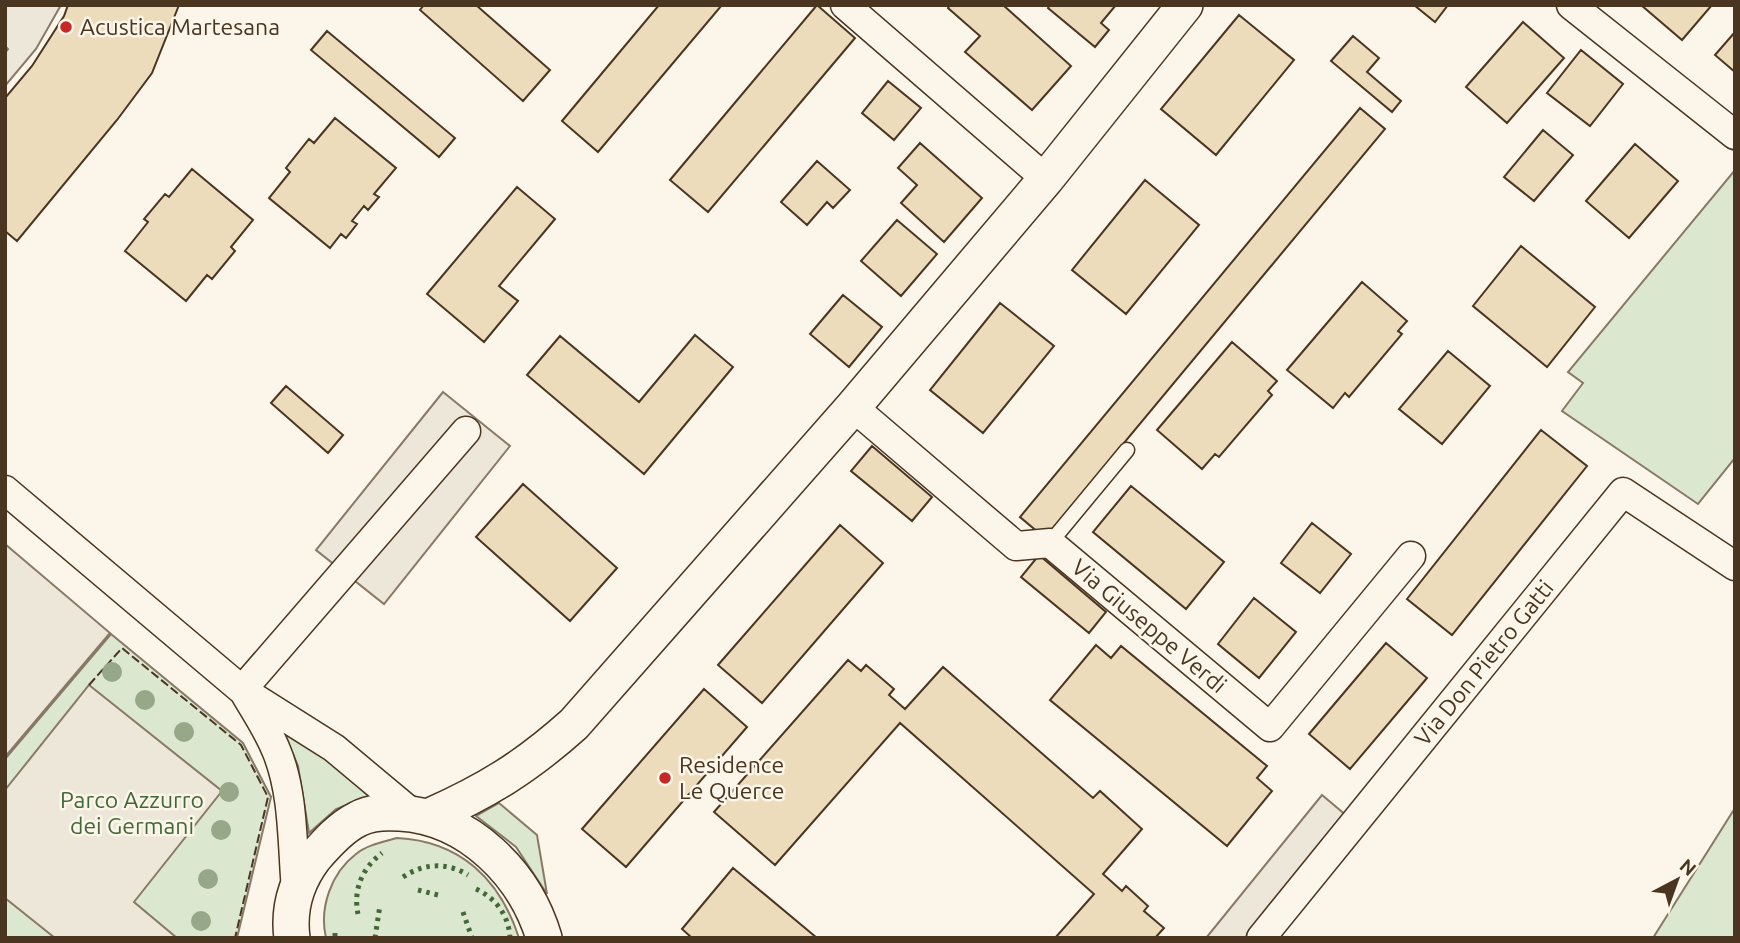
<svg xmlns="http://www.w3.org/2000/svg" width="1740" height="943" font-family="Ubuntu,sans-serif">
	<rect width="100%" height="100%" fill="#fbf6e9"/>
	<path fill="#dce7d0" stroke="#887966" stroke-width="2" d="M1735,170V458L1698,504L1562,411L1583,383L1568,372Z
		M111,634L243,743L271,797L237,938H5V759Z
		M281,725L374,795L336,809L309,833L298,766Z
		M499,803L537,835L547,894L516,847L476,816Z
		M1735,808V938H1653Z
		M397,838C460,841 500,879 519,938H326C319,908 331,873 356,854C367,845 383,842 397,838Z"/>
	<path fill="#ede7d9" stroke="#887966" stroke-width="2" d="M5,5H61L36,49L5,86V53L8,49L5,46Z
		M443,392L510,446L384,604L316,550Z
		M5,544L110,633L5,757Z
		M89,685L222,791L134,902L177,938H55L5,898V790Z
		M1322,795L1354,822L1260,938H1206Z"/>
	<path fill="#ecdcbc" stroke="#4a3520" stroke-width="2" d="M68,5H179L152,73L117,120L17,241L5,231V98L32,66L64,16Z
		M424,5H476L550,70L523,101L420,10Z
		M659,5H722L598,152L562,121Z
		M817,5L855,38L708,212L670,180Z
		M950,5H1003L1071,66L1032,110L965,52L980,36L948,8Z
		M1050,5H1116L1101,23L1109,30L1095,47L1048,8Z
		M1414,5H1448L1435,22Z
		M1641,5H1712L1682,40Z
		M1239,15L1294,60L1216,155L1161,109Z
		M1523,22L1564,58L1507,123L1466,87Z
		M327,31L455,138L439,157L311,50Z
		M1735,32V72L1715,55Z
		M1353,36L1379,58L1367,72L1401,101L1392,112L1331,61Z
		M1581,50L1623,84L1590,126L1547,93Z
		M888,81L921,108L894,140L862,113Z
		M1360,108L1385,129L1045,538L1020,517Z
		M335,118L396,168L374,194L379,197L368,210L364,206L352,221L357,224L346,238L341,234L330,248L269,198L290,172L286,168L309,139L314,143Z
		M1543,130L1573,155L1534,201L1504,177Z
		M920,143L982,198L944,242L901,203L917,185L898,168Z
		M1635,144L1678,181L1629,238L1586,201Z
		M817,161L850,190L833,208L827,202L807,225L781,202Z
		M192,169L253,220L231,247L235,251L212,279L207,275L186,301L125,251L148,222L144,219L165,194L169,197Z
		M1145,180L1199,225L1126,314L1072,270Z
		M517,187L555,219L499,286L518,301L484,342L427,294Z
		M897,220L937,254L901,296L861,261Z
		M1521,246L1595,307L1547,367L1473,306Z
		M1362,282L1407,321L1398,331L1402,334L1349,397L1345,393L1333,408L1287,370Z
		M843,295L882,327L849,367L810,334Z
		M1000,303L1054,346L983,433L930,390Z
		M695,335L733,367L644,474L527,375L560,336L639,402Z
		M1232,342L1277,381L1268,391L1272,395L1219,457L1215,454L1202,469L1157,430Z
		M1448,351L1490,386L1442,444L1399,409Z
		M286,386L343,435L328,453L271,403Z
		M1541,430L1587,466L1452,635L1407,599Z
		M872,446L932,497L912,521L851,471Z
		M523,484L617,568L570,621L476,537Z
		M1131,486L1224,562L1186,609L1093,532Z
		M1312,523L1351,554L1320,593L1281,563Z
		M840,525L883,563L762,703L718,665Z
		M1039,555L1106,612L1089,633L1021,577Z
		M1254,598L1296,632L1259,678L1218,644Z
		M1386,643L1427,678L1350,769L1309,734Z
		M1096,645L1111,658L1121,646L1267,766L1257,778L1272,791L1227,846L1050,700Z
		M848,660L861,671L866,665L894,689L889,695L905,709L943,667L1093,798L1100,791L1142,829L1103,874L1122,891L1126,886L1148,906L1144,911L1164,928L1155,938H1055L1094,894L900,723L775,865L714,812Z
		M704,689L747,727L626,867L582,829Z
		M733,868L817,938H692L682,929Z"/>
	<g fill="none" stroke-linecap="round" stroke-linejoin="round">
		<defs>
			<path id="service" d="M1050,543L1127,450"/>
			<path id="minor" d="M845,5L1046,179
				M1571,5L1735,135
				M853,407L1016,546L1050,543L1270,727L1411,556
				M5,490L242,690L334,748L413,814
				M242,690L466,431
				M244,692C255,711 268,730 276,750C294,792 292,845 296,890
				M1261,938L1623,492L1735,566"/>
			<path id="tertiary" d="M428,817C487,791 526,767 574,724L853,407L1046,179L1185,5
				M292,938C288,908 296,882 314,858C326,844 341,827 358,819C371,812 385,812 400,813C469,817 525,874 544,938"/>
		</defs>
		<use href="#service" stroke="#4a3520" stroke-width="17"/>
		<use href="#minor" stroke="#4a3520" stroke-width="31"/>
		<use href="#tertiary" stroke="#4a3520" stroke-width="38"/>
		<use href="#service" stroke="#fbf6e9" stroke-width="14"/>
		<use href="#minor" stroke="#fbf6e9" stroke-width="28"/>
		<use href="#tertiary" stroke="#fbf6e9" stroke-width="35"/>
		<path stroke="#436837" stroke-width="5" stroke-dasharray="3.5 5" stroke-linecap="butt" d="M403,877C424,863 447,862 468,875
			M476,889C496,898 509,916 510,938
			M418,890L442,896
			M463,912L472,938
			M358,914C353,890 362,868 382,853
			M335,933V938
			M375,938L380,905"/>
		<path stroke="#4a3520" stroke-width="2" stroke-dasharray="9 3.5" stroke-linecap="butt" d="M89,685L122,648L241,745L268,797L235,938"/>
	</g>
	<g fill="#96a887">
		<circle cx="112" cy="672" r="10"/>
		<circle cx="145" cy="700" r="10"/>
		<circle cx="184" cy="732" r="10"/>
		<circle cx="229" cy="792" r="10"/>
		<circle cx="221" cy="830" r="10"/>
		<circle cx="208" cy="879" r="10"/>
		<circle cx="201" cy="921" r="10"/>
	</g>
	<g fill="#c62828" stroke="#fbf6e9" stroke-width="2.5">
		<circle cx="66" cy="27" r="7"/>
		<circle cx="665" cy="778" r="7"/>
	</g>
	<g text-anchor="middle" stroke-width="5" stroke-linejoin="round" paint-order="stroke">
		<g font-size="23" fill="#4a3520" stroke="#fbf6e9" text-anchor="start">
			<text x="80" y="35">Acustica Martesana</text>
			<text x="679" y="773">Residence<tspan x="679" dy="26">Le Querce</tspan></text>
		</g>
		<g font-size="23" fill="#4a3520" stroke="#fbf6e9">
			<text transform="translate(1149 626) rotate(40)" y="8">Via Giuseppe Verdi</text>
			<text transform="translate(1484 663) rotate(-51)" y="8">Via Don Pietro Gatti</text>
		</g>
		<g font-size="23" fill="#436837" stroke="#fbf6e9">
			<text x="132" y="808">Parco Azzurro<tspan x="132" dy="26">dei Germani</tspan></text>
		</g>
	</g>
	<rect width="1740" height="943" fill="none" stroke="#4a3520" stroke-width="14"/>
	<g transform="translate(1677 880) rotate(41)" stroke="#fbf6e9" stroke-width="5" paint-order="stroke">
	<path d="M0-5L12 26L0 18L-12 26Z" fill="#4a3520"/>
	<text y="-10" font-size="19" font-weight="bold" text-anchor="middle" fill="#4a3520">N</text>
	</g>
</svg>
